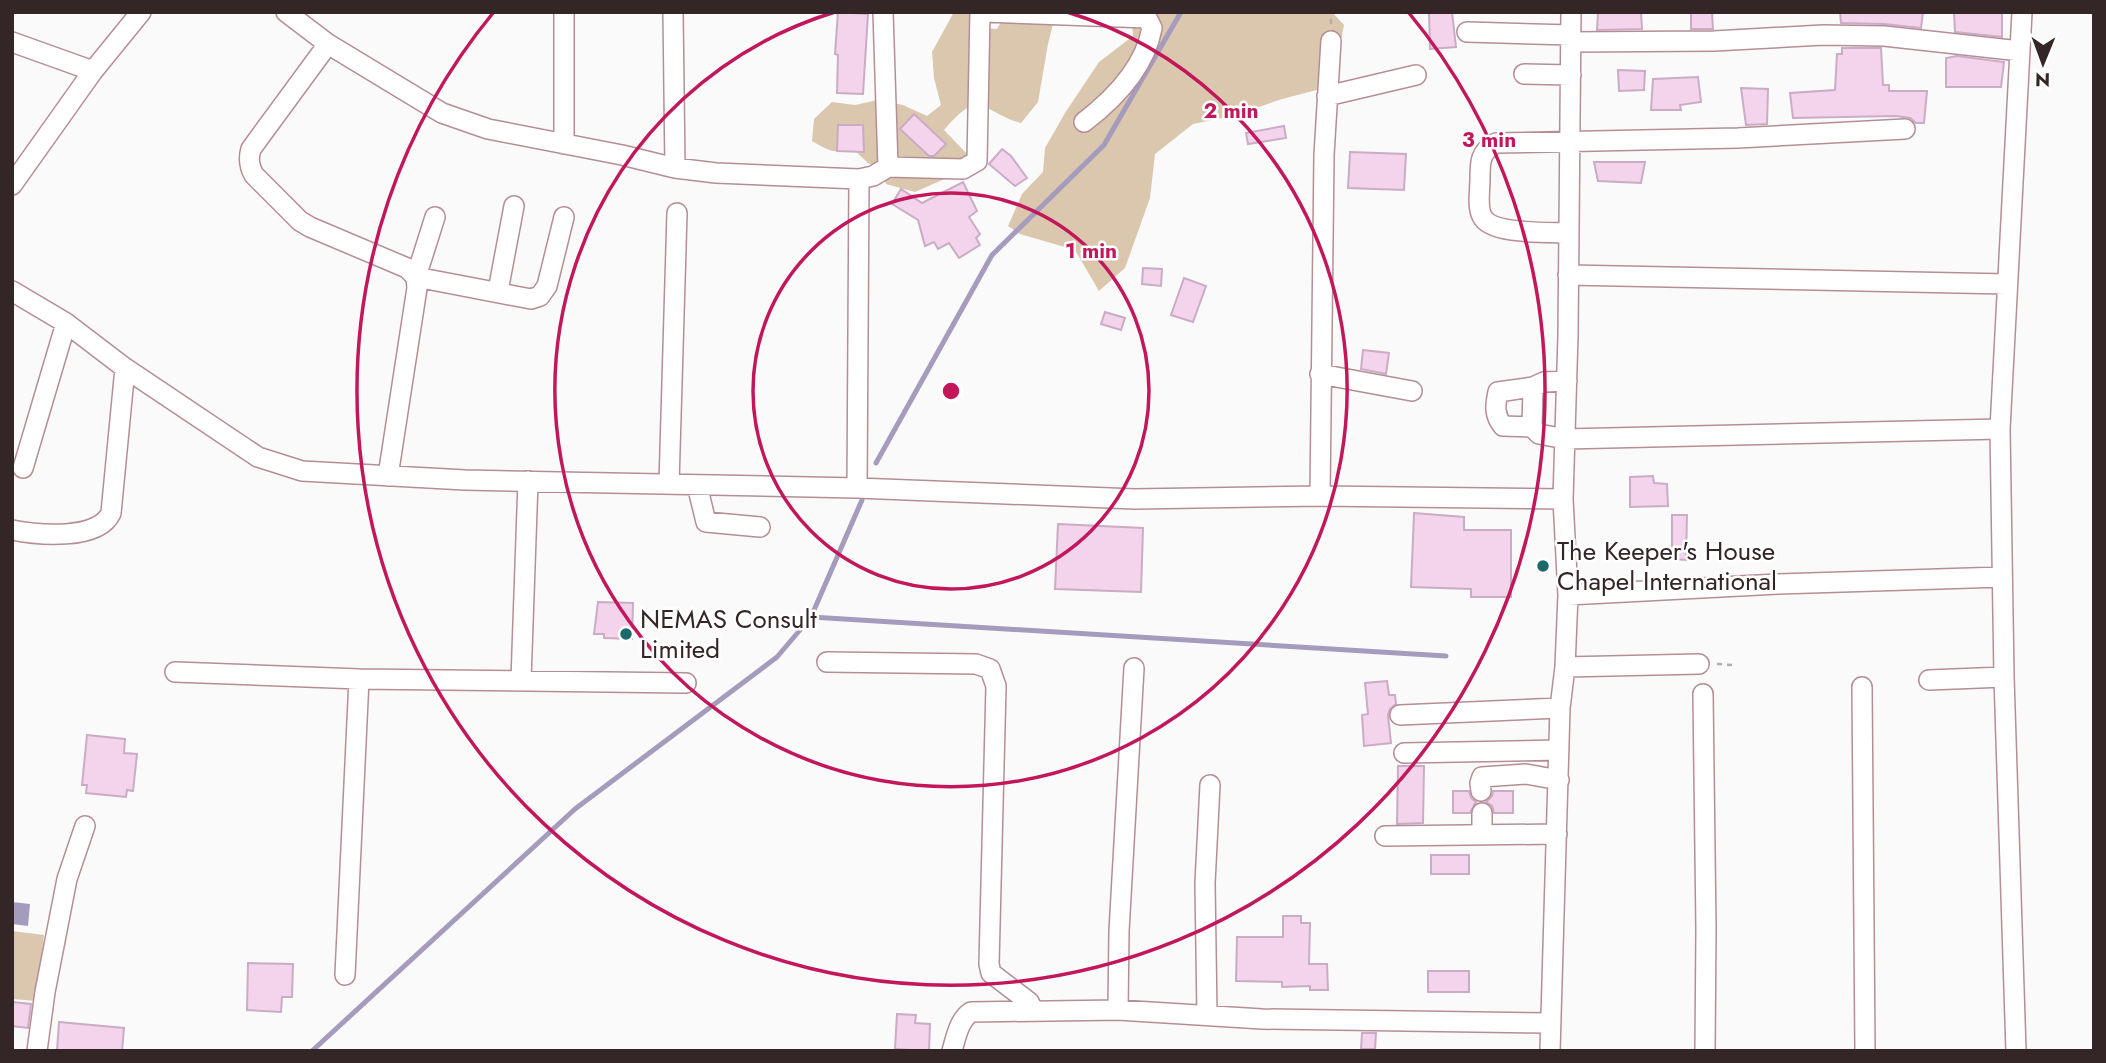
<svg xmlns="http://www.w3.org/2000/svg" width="2106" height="1063" font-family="Jost,sans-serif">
	<rect width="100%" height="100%" fill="#fafafa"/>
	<path fill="#dac7ad" d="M954,12H974L982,28L997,29L1007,12H1056L1048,44L1038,102L1021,123C981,112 982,85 944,130L969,156L949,177L915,192L886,184L882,169L868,163L852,148C836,156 826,149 812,141L814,119L832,102L855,105L878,100L903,105L927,116L941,105L934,78L932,52Z
		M1131,12H1332L1344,25L1332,86L1282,99L1232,116L1193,124L1155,154L1150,198L1125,268L1099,291L1075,250L1020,234L1008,226L1022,194L1043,172L1045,148L1065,113L1099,62L1133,36Z
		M12,931L44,935L37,1001L12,999Z"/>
	<path fill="#a59bbd" d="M12,902L30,904L28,926L12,924Z"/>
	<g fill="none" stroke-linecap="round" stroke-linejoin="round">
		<path stroke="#a59bbd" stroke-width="5" d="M876,463L992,255L1104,145L1181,12
			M811,617L1446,656
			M312,1051L575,809L777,657L811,617L862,500"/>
	</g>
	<path fill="#f4d3ed" stroke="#caacc4" stroke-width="2" d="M838,12L868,14L863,94L837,93L838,55L835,54Z
		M1429,12H1452L1456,47L1430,49Z
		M1598,12H1641L1642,29L1597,30Z
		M1691,12H1712L1713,29H1691Z
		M1840,12H1923L1921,28L1884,24L1841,23Z
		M1954,12H2002V37L1955,32Z
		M1842,48H1881L1883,85H1889V91H1927L1924,123H1916L1910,118L1896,116L1793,118L1790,93L1835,90L1837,54H1842Z
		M1957,56L2004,62L2001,87H1946V58Z
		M1618,70L1645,71L1644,90L1619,91Z
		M1698,77L1701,102L1680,105L1681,110H1651L1653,79Z
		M1741,88L1768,89L1767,124L1746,125Z
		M914,114L946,144L934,156H929L900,129Z
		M838,125H863L864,152L837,151Z
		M1284,126L1286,138L1248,144L1246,133Z
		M1002,149L1011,156L1027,178L1015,186L989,164Z
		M1350,152L1406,154L1404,190L1348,188Z
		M1594,162H1645L1641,183L1598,181Z
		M963,182L977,211L969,217L980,234L976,238L980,245L959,258L949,243L938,249L934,242L925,246L918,220L892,204L901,189L922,203Z
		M1143,268L1162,269L1161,286L1142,284Z
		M1184,278L1206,286L1193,322L1171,315Z
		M1105,312L1125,318L1121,330L1101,324Z
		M1363,350L1389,353L1386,374L1361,369Z
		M1653,476L1654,483L1667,484L1668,506L1630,507V477Z
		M1414,513L1464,517V530H1511V597H1471V589L1411,587Z
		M1672,515H1687L1686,560L1672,559Z
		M1058,524L1143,528L1141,592L1055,589Z
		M598,602L633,603L632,639L604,638V634H594Z
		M1387,681L1389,695H1395L1396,704L1390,709L1388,715L1391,743L1364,746L1362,715L1368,714L1365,683Z
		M87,735L125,739L124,753L137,754L133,791L127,790L126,797L86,793L87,785H82Z
		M1398,766H1424L1423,823L1397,824Z
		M1453,791H1469L1471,798L1476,802L1470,813H1453Z
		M1493,791H1513V813H1494L1492,806L1486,802L1492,796Z
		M1431,855H1469V874H1431Z
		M1283,916H1301V923H1310L1309,964H1327L1328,990H1310V986L1282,987V982L1236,981L1237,937H1283Z
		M248,963L293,964L292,997H282L281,1012L247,1010Z
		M1428,971H1469V992H1428Z
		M12,1002L31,1004L28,1028L12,1026Z
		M897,1014L916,1015L915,1023L930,1024L929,1051L895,1049Z
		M59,1022L124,1028L122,1051H57Z
		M1362,1033H1376L1375,1049H1361Z"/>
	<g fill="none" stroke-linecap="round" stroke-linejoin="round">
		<defs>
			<path id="minor" d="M286,12L328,44L442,113L488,129L622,155L675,168L716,173L859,179L873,176L888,167L883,12
				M564,12V144
				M673,12L675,168
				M984,12L1147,18L1152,28C1145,67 1114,99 1084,122
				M1467,32L1571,35
				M12,42L93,71
				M1571,42L1714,41L1823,35L1884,36L2020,51
				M328,44L251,149C248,159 249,166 254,175L300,221L310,227L407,268L416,277L417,288L388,476
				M1524,74L1571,75
				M1327,96L1416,75
				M888,167L963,169L977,161L980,12
				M12,185L93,71L141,12
				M435,217L416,277L531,299L540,296L547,286L564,217
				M1569,233C1550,232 1490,235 1482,216C1477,207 1480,190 1480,179C1480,161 1480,152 1496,143L1738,138L1905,129
				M1568,275L2007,284
				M12,291L66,323L125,368L258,457L302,471L465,480L857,488L1135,499L1320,496L1563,499
				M498,291L514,206
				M1320,374L1412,391
				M1567,381L1544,382L1533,387L1532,427L1539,434L1565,439L2000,429
				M1532,427L1503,426C1494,415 1495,406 1498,392L1533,387
				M23,468L66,323
				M669,484L677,213
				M697,485L706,522L760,527
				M857,488L859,179
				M1320,496L1324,155L1331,41
				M12,530C37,535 98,541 111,513L125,368
				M1568,595L1778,584L2002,577
				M827,662L976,664L990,669L996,686L989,964L991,973L1029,1002L1033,1010
				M1565,667L1699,664
				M175,672L359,679L686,683
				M521,680L528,481
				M1929,680L2004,677
				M1862,687L1865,1051
				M1703,694L1706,929L1705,1051
				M1400,715L1560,708
				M1404,753L1559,750
				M1481,791L1480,783L1482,777L1526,774L1559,780
				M1482,813V834
				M1385,836L1557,834
				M345,975L359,679
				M1118,1010L1119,931L1134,668
				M1207,1015L1205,883L1210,785
				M37,1051L45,992L67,879L85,826
				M952,1051C956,1037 959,1020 971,1012L1118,1010L1262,1019L1551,1023
				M1550,1051L1560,708L1565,667L1568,595L1563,499L1568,335L1571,12
				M2016,1051L2004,677L2000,429L2022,12"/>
		</defs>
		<use href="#minor" stroke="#b58e95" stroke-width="22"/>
		<path stroke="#b3adae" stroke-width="2.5" stroke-dasharray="5 5" stroke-linecap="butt" d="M1331,24V12
			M1717,664L1732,665"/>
		<use href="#minor" stroke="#fff" stroke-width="19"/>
	</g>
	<g fill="none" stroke="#c2185b" stroke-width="3.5">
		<circle cx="951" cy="391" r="198"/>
		<path d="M1067 12A396 396 0 1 1 835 12"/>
		<path d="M1409 13A594 594 0 1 1 493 13"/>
	</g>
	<g fill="#1c6969" stroke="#fff" stroke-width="2.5">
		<circle cx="1543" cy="566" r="7"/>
		<circle cx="626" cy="634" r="7"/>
	</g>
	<g text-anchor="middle" stroke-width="5" stroke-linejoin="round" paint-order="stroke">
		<g font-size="26" fill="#342527" stroke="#fff" text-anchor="start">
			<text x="1557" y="560">The Keeper's House<tspan x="1557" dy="30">Chapel International</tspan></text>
			<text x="640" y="628">NEMAS Consult<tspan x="640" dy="30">Limited</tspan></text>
		</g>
	</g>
	<circle cx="951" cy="391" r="10" fill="#c2185b" stroke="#fff" stroke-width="3.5"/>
	<g font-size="21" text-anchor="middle" font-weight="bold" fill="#c2185b" stroke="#fff" stroke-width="5" stroke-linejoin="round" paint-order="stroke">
		<text x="1231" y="118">2 min</text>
		<text x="1489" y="147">3 min</text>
		<text x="1091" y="258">1 min</text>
	</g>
	<rect width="2106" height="1063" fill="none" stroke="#342527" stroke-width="28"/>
	<g transform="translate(2043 63) rotate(181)" stroke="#ffffff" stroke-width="5" paint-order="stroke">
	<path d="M0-5L12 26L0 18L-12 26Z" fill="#342527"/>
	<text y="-10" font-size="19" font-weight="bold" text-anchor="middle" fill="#342527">N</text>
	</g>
</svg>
